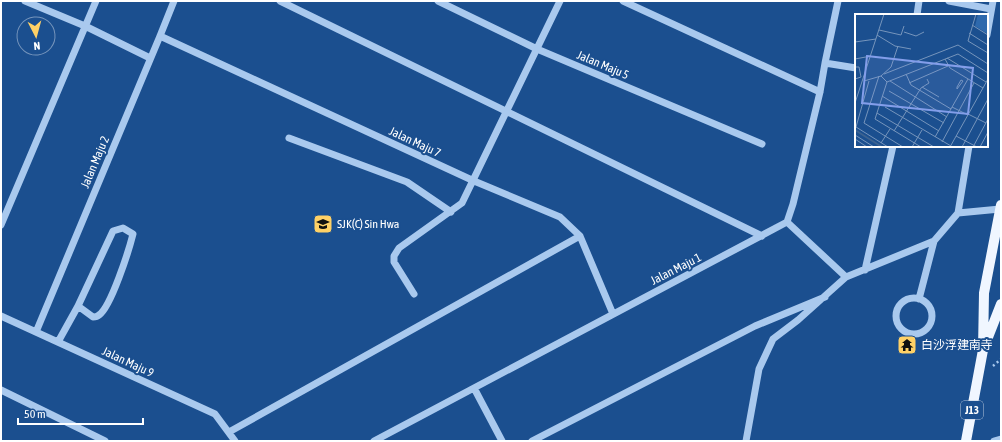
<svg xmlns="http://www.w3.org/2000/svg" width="1002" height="442" font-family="'Asap Condensed','Noto Sans SC',sans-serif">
	<rect width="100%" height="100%" fill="#1b4f8f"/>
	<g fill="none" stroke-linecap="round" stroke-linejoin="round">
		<path stroke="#a9c9ee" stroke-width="2.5" stroke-dasharray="2 3" stroke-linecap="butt" d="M993,366L1001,359"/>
		<path stroke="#a9c9ee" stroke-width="7" d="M25,1L85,26L150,58
			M280,1L762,236
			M438,1L537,49L762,144
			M623,1L820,92
			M949,1L991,9
			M917,15L919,1
			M987,35L993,1
			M160,36L474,181L560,217L580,236L613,314
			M825,63L856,68
			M289,138L407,182L451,212
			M958,213L969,146
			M787,222L846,277L934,241L958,213L1000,209
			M1,225L96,1
			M123,228L133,234C129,250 111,307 99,315C97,317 95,317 93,317L78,306L113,231Z
			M865,270L893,146
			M414,294L394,262V256L399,248L462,203L560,1
			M896 316a18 18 0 1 1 36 0a18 18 0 1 1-36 0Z
			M919,299L934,241
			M1,316L215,414L235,441
			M36,332L160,36L174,1
			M58,342L78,306
			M474,388L502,441
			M1,390L105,441
			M229,432L580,236
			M374,441L787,222L793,204L820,92L825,63L838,1
			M532,441L755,326L825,297
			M746,441L759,369L773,339L798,320L846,277
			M994,441L1001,439"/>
		<path stroke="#f0f6ff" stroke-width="10" d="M983,350L984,293L1001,205
			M966,441L983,350L1001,304"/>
	</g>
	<defs>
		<symbol id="school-square" viewBox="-11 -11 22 22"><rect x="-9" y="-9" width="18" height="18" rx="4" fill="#ffd166" stroke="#1b4f8f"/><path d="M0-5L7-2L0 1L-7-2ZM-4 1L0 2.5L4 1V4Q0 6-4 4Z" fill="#111"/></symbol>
		<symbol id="temple-square" viewBox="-11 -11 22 22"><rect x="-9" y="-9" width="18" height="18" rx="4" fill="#ffd166" stroke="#1b4f8f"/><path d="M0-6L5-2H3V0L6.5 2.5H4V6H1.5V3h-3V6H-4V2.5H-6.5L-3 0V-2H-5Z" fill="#111"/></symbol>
	</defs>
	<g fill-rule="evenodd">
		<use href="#school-square" x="312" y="213" width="22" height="22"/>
		<use href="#temple-square" x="896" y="334" width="22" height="22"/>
	</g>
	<g text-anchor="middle" stroke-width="4" stroke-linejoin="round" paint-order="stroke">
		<rect fill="#1b4f8f" stroke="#bbcadd" stroke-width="1" x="961" y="401" width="22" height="18" rx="3"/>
		<g font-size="11" font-weight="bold" fill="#fff">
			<text x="972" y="414">J13</text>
		</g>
		<g font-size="12" fill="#fff" stroke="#1b4f8f">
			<text transform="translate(603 65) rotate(23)" y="4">Jalan Maju 5</text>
			<text transform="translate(415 142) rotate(25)" y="4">Jalan Maju 7</text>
			<text transform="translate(95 162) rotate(-67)" y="4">Jalan Maju 2</text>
			<text transform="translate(676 269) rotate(-27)" y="4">Jalan Maju 1</text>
			<text transform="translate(128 362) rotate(25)" y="4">Jalan Maju 9</text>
		</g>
		<g font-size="12" fill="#fff" stroke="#1b4f8f" text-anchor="start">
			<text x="337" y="228">SJK(C) Sin Hwa</text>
			<text x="921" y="349">白沙浮建南寺</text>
		</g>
	</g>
	<g transform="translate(855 14)">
		<rect width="133" height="133" fill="#1b4f8f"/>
		<path d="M123,0H133V20L120,12Z" fill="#2e69ad"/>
		<path fill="none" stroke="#3c6290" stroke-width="2" d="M0,116L27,133"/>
		<path fill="none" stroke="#7695bc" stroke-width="1" d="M121,0L113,27L133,39M117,11L133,21M24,16L46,21L49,12M49,18L61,22L69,18M114,19L133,31M22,21L40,32L56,35M0,28L21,25M92,44L131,68M0,45L16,42M90,45L95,54L128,74M0,53H4L6,63L0,65M29,60L103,31L133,50M51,60L56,71L96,95M24,62L9,109L48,133M26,62L36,53L43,32M106,66L108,67L102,75V73ZM9,67L26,62L32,68M14,67L1,113L33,133M35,67L92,103M54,69L93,52M67,73L84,83M34,77L89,109M27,82L84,117M0,89L29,0M30,93L96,132M97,93L113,101M22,99L79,133M113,100L131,109M39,117L66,74L74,69L72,65M0,121L19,133M101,122L122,133M80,123L113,65M0,125L12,133M87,128L119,69M26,129L35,115M57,133L67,116M66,133L20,105L32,68L103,40L133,59M95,133L133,65M107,133L133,85M118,133L133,105M125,133L133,118"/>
		<path fill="#839eea" fill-opacity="0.15" stroke="#839eea" stroke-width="2" d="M12,42L118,54L113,100L7,89Z"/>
		<rect width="133" height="133" fill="none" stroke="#fff" stroke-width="2"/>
	</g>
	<rect width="1002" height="442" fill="none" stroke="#ffffff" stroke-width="4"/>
	<g transform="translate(36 36) rotate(174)"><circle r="19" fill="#1b4f8f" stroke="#7695bc"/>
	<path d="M0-3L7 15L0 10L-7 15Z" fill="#ffd166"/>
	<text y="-6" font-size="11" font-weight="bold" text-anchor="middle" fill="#ffffff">N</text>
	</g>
	<path d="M18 418v6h125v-6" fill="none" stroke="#ffffff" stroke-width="2"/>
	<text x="24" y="418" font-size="12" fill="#ffffff" stroke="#1b4f8f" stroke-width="3" paint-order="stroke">50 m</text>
</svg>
